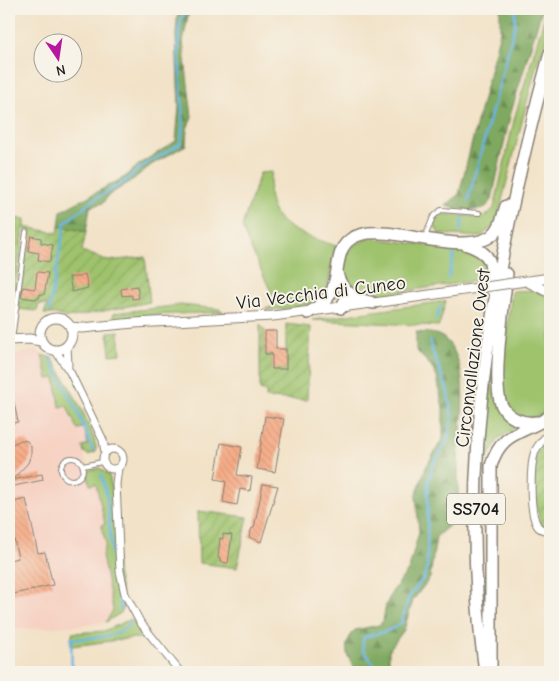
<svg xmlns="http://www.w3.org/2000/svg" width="559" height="681" font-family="'Comic Neue',sans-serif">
	<defs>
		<pattern id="forest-firs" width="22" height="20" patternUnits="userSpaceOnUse" patternTransform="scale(1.25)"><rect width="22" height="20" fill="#7fa960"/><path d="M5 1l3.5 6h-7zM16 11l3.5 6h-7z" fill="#67894e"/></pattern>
		<pattern id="garden-furrows" width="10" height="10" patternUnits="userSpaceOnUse" patternTransform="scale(1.25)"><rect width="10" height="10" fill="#9fc36d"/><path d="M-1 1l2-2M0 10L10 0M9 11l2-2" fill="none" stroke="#88a75e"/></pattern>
		<pattern id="building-back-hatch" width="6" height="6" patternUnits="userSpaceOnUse" patternTransform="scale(1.25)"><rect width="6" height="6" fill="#f6ac87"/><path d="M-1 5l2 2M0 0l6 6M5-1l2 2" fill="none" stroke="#d29374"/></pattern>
	</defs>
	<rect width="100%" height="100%" fill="#f7f3e8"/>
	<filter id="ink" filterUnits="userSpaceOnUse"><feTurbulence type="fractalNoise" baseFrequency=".02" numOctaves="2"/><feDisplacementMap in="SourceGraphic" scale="10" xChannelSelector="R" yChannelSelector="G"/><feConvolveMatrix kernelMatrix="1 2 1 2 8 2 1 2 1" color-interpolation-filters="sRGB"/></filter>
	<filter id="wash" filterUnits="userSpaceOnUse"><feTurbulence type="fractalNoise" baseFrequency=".0096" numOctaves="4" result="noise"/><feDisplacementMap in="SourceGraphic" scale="20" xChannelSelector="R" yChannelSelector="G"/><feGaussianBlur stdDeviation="1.12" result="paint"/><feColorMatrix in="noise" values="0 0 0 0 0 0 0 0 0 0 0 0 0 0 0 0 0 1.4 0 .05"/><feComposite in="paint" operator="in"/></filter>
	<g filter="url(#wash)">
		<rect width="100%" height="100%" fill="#f2e2c7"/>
		<path fill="#f6d2c3" d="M37,350L42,355L48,379L55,378L60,406L67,405L77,428H84L88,446L83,447L90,484H96L105,524L101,526L106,544L102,556L113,610L103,624L9,630V356Z"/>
		<path fill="#9fc36d" stroke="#5e7044" d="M547,9H550V33L537,63L496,224L480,237L439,234L434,224L440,214L481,217L487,215L494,208L515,116Z
			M272,172C271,180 268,191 270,199C275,230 311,237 336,246C331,258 332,271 328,284C321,310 285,309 263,310L273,306L274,298L246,238L242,226L260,173Z
			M373,238L474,252L486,262V279L374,296C332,296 331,244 373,238Z
			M534,290L545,295L550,301V406C546,413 539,417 531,418C518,419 506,409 503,396C499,372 509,318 512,291Z
			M446,301L439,326L312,320Z
			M181,305L219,309L224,312L152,315L112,319L114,313Z
			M42,355L52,358C63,375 99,435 96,452L88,455L84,452L82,447L88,445L84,428L77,429L67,406L60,407L55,378L48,379Z
			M491,374L493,390L520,425L498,439L485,463Z
			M100,468L109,475L114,497L117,571L124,606L122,612L106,622L113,610L102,556L106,544L101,525L105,524L96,484L90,485L87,471Z
			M131,619L150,642L142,638H134L72,646V633L104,631Z"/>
		<path fill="url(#forest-firs)" stroke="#4e623e" d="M178,9H204L188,15L183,42L192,117L187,129L186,145L151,165L131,181L109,195L103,203L90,207L86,232L59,226L61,211L125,177L141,163L176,141L179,107L176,35Z
			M500,9H542L510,116L492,199C484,217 461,208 446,206L459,194L500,31Z
			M416,332C426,333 437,332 445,339C473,365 460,429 458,463C458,481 458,499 459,517L436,537L430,578L413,600L404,630L389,650V672H358C346,657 341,646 355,630L379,625L383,621L386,605L392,592L409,569L419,532L416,496L426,467L443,438V408L437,377L431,366L416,350Z"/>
		<path fill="url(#garden-furrows)" stroke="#5e7044" d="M9,218L25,219V227L58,233L59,226L86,232L82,251L108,261L145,257L150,302L68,318L55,314H44L47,305L39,304L37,311L18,309L29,231L24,229L9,332Z
			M260,324L265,331V354H272V369H286V324L311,327L307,400L266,398V392L260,390Z
			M119,331L121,354L110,355L108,332Z
			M550,437V528L541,524C535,508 530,464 539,449C542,444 547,440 550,437Z
			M198,511L248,517L237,568L199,563Z"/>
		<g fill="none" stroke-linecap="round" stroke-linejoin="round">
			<path stroke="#6ab6e3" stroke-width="2.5" d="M468,200L515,25V9
				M460,231L463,219
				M448,278L454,255
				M49,310L65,223L93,200L123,183L141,167L180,144C189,111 170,37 183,15C185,11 189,10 193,9
				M436,320L440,307
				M50,359L78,412L93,451
				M101,475L107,497L113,567L121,610
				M72,672L71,639C87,638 121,639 129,623
				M380,672C373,659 358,654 364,637L388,631L401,623L409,597L423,579L427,568L428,484L433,464L447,441L452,418L448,392L432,350L431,341"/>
		</g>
		<g id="blocks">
			<path fill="url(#building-back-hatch)" d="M31,236L41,238V243L53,245L50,262L38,260L39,253L28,251Z
				M37,272L48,273L44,295L40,294L39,298L34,299L21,297L23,287L35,289Z
				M85,274L88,288L72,292L69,277H79Z
				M137,286L139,298L132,299V295L122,296L121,289Z
				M265,331H276V349H286V369H272V354H265Z
				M12,393L18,422L9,424V394Z
				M265,416L284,419L275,472L257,469Z
				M21,440L27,441L31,446V454L28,463L12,480L42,474L43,480L9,487V446Z
				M221,443L242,447L237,475L252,477L250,491L240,489L237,505L223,502L226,481L215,479Z
				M263,484L278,486L261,542L249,537L252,528H254Z
				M26,499L38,553L45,552L53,585L9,595V560L18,558L13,535L9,536V503Z
				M223,534L232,535L228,563L220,562V558H218L220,538L223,539Z"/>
		</g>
	</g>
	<g filter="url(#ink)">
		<use href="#blocks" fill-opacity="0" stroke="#877f72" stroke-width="1"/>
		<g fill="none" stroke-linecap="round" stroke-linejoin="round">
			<defs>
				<path id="service" d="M425,237L433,217L441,210L479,213
					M12,340L26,232
					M61 469a11 11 0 1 1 22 0a11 11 0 1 1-22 0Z
					M83,466L102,462"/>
				<path id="minor" d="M67,346L68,365
					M55,350L70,372L103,440L105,452
					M550,433C544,438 539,444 535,451C530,465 529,512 537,525C539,530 545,530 550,532
					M103 459a10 10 0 1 1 20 0a10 10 0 1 1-20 0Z
					M118,468L116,484L120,571L125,594L140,622L180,672"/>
				<path id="tertiary" d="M526,281L550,293
					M529,281L550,278
					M40 334a16 16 0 1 1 32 0a16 16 0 1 1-32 0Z
					M70,327L82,328L134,323L273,316L371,303
					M9,340L29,339L41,341"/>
				<path id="trunk" d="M465,244C493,253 492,263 491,289
					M337,273C341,292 356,300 374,303
					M507,274C504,302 492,381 501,404C507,418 523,424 537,422
					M341,308L346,299L345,290
					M308,313C317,308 326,302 331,293C342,271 331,241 363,234C395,226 475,260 496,231C502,224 503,214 506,206
					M485,672C455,466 496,251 550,53
					M491,672V466C501,430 525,434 550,416"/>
			</defs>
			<use href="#service" stroke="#877f72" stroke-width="6"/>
			<use href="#minor" stroke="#877f72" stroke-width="9"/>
			<use href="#tertiary" stroke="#877f72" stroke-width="11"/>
			<use href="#trunk" stroke="#877f72" stroke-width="14"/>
			<use href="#service" stroke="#fff" stroke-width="4"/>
			<use href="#minor" stroke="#fff" stroke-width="7"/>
			<use href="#tertiary" stroke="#fff" stroke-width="9"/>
			<use href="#trunk" stroke="#fff" stroke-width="11"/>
			<defs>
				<path id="tertiary-bridge" d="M374,303L526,281"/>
			</defs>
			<use href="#tertiary-bridge" stroke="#877f72" stroke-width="11" stroke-linecap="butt"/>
			<use href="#tertiary-bridge" stroke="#fff" stroke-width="9"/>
		</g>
	</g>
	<g text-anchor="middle" stroke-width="4" stroke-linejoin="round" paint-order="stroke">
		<rect fill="#f7f3e8" stroke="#5e5c59" stroke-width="1" x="447" y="493.5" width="58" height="31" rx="4"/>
		<g font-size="18" font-weight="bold" fill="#1c1c1c">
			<text x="476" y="515">SS704</text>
		</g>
		<g font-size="19" fill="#1c1c1c" stroke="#f7f3e8">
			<text transform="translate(321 292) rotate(-7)" y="7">Via Vecchia di Cuneo</text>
			<text transform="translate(472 358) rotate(-83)" y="7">Circonvallazione Ovest</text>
		</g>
	</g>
	<rect width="559" height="681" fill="none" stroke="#f7f3e8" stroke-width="30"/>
	<g transform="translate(58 58) rotate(167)"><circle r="24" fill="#f7f3e8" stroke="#9f9d96"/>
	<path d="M0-4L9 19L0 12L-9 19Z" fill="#b5179e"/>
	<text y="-8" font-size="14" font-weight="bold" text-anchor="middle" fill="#1c1c1c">N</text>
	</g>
</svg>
